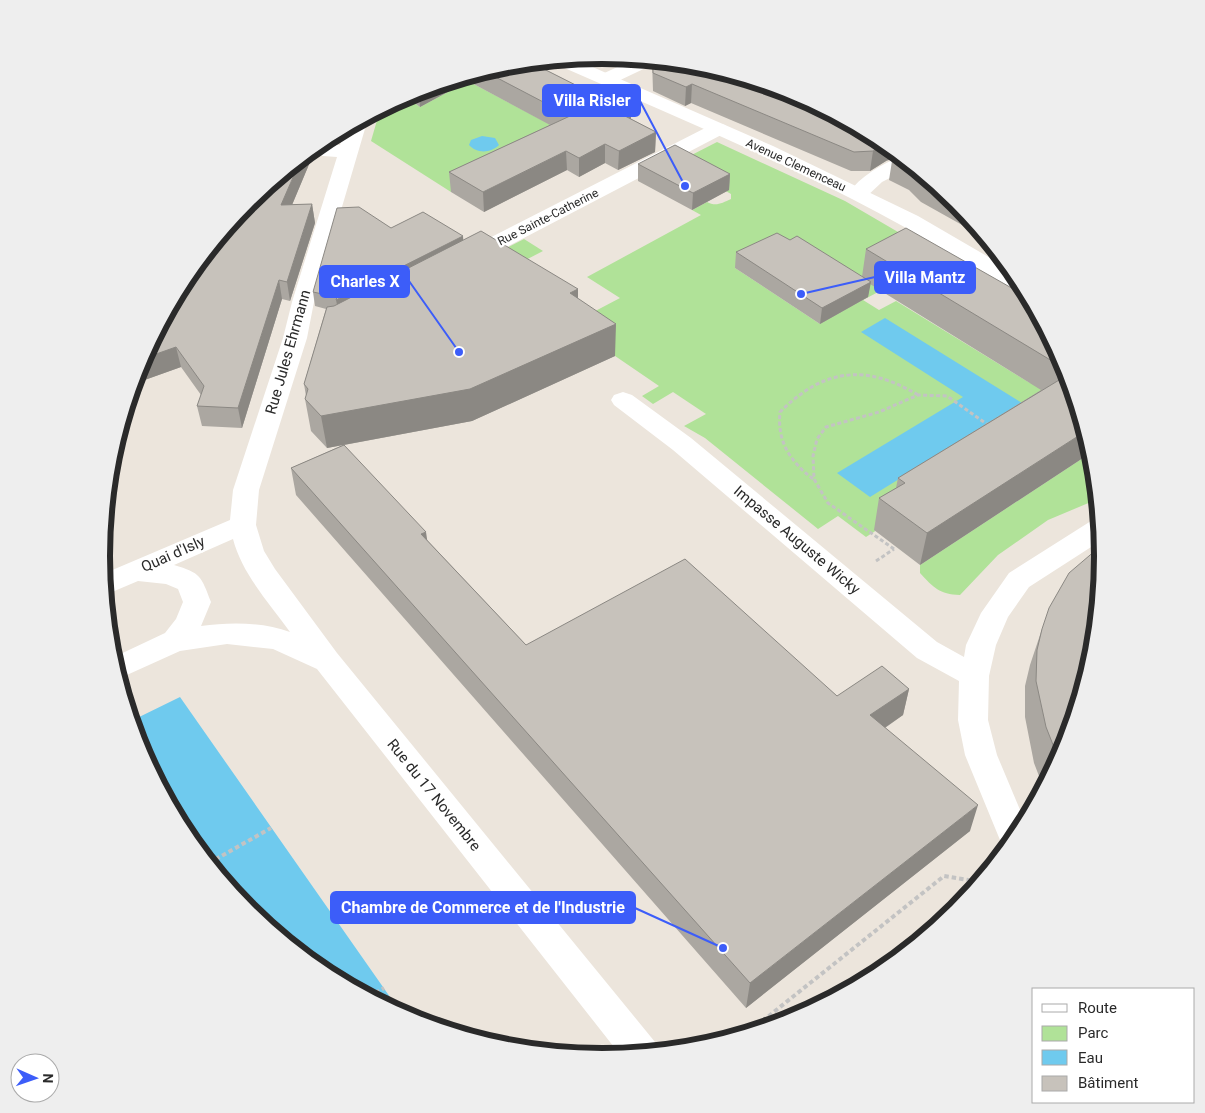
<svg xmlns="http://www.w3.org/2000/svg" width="1205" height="1113" font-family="Roboto,sans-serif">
	<rect width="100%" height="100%" fill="#ece5dc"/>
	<path fill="#b0e298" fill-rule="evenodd" d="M468,81L570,135L451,192L371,141L380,110L405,96L420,107Z
		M717,142L845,201L910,239L920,270L863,300L879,310L896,301L1030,383L1036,380L1074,404L866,537L838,516L818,529L705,438L684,426L706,414L673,392L653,404L642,396L659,386L599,345L563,328L620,298L587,277L701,215L692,210L707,202C716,207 722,203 731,199V194L676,163ZM761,255L820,324L735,268Z
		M524,239L543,251L518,264L499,252Z
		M1092,452L1098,499L1048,520L998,555L960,595C939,594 934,588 920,573V565Z"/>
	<path fill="#6fcaee" d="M482,136L495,138L499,145C491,153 477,154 469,145L471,140Z
		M885,318L1022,403L870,497L837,473L963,397L861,332Z
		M180,697L404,1017L324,973L248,911L185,835L139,748L131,721Z"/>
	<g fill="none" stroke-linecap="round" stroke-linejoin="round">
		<path stroke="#c3c3c3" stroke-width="3" stroke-dasharray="4 2.5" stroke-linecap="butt" d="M813,479C790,461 777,442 780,412C823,369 865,363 918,395
			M894,549L828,503L814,479L813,456L817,439L826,427L879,412L918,395L947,396L988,425
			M876,561L894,549"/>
		<path stroke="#c3c3c3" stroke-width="4" stroke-dasharray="4.5 3" stroke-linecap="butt" d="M209,863L271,828
			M369,997L384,988
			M745,1035L944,876L981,882"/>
		<path fill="#fff" fill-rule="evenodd" d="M637,58L657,60L654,64L614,83L607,85L600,83L598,79L600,75Z
			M364,118L367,122L314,302L307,338L259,490L256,525L264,551L275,569L337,653L655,1042L660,1052L621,1056L317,669L273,649L227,644L180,651L118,679L112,658L165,633L176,619L183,602L178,589L166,584L138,581L105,595L103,574L230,520L233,490L283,338L292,302L337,157L323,156L309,152L320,142L340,145L345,128ZM233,539C242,574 270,604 290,632C263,622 230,622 201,626L211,602C201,576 201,573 174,565Z
			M718,123L725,125L728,129L725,133L474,264L466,266L458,264L455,259L458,254L711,125Z
			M902,156L913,166L882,182L865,198L858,200L851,198L848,194C860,176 882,164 902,156Z
			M623,392L632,395L691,438L937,642L964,657L966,645L981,613L1009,573L1091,521L1100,519L1102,540L1029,587L1008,617L996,645L989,676L988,720L997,755L1026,824L1019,835L1007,851L1004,850L1000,840L965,755L958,720L959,681L917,658L673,450L614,405L611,400L614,395Z"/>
		<path fill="#fff" fill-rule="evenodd" d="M572,58L773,146L918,216L1016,273L1028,294L1017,293C963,261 909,228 852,199C755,149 653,107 553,63L551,60Z"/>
	</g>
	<path fill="#aba7a1" d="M602,55L621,57L609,62H586L575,58Z
		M550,60V62H532Z
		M652,60L701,65L795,93L886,161L870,171H851L691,103L685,106L653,91Z
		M505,65L631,119L656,132L655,152L618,170L605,163L579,177L567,170L484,212L451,192L449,172L550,125L468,81L420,107L405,96L411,93Z
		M901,156L957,202L987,239L921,202L909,190L889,180L892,161Z
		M310,162L292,205L312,204L315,223L290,301L282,299L242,428L202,426L197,406L201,395L181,367L139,382L135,377L139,364Z
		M638,164L730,174L729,190L692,210L638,181Z
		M391,228L463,236V240L578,289V299L615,356L472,421L344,445L428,541L526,645L837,696L909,689L903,715L885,728L970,831L746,1008L296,495L291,468L343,445L327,448L311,431L305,399L306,396L304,384L326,309L315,306L313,292Z
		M790,240L862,277L866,249L1066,365L1092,452L920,565L874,530L879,498L896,488L898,478L1041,390L870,284L868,297L820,324L735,268L736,252Z
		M1042,629L1066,749L1044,789L1034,763L1025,717V686L1030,665Z"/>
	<path fill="#8b8883" d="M610,56L621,57L609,62Z
		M468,76V81L420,107L419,91Z
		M692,84L691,103L685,106L686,87Z
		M631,113V133L625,116Z
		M656,132L655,152L618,170L619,151Z
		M886,143L901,156L886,161L870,171L873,151Z
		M605,144V163L579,177V158Z
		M566,151L567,170L484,212L483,192Z
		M309,152L310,162L284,224L281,205L301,159Z
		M730,174L729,190L692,210L693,193Z
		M312,204L315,223L290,301L287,282Z
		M463,236L464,250L339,314L336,300Z
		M279,280L282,299L242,428L238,408Z
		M871,282L868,297L820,324L822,308Z
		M578,289V320L570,293Z
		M616,324L615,356L472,421L327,448L321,416Z
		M176,347L181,367L139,382L137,373L139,364L142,359Z
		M1086,431L1092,452L920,565L927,533Z
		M426,532L430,559L421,534Z
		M909,689L903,715L864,742L870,715Z
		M978,805L970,831L746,1008L750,983Z"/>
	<path fill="#c7c2bb" stroke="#8b8883" d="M653,60L701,65L795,93L881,140L886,143L873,151L854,152L692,84L686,87L653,73Z
		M530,62L631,113L625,116L656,132L619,151L605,144L579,158L566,151L483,192L449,172L570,116L484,71L505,65Z
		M675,145L730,174L693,193L638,164Z
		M901,156L951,197L924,182L912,170L892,161Z
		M301,159L281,205L312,204L287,282L279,280L238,408L197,406L204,386L176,347L142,359L186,278L248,202Z
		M359,207L391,228L423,212L463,236L336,300L337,297L313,292L337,208Z
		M906,228L1031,299L1066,365L1067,370L866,249Z
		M481,231L578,289L570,293L616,324L470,389L321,416L305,399L308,389L304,384L327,307L334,306Z
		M777,233L790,240L797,236L871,282L822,308L736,252Z
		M1069,374L1086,431L927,533L879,498L905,483L898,478Z
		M344,445L426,532L421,534L526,645L685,559L837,696L882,666L909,689L870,715L978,805L750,983L291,468Z
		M1103,544L1104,557L1094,655L1066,749L1059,760L1046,727L1036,681L1037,650L1042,629L1049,608L1069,573Z"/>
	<g text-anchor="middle" stroke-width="4.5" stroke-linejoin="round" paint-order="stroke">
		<g font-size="12" fill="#2a2a2a" stroke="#fff">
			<text transform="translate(796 165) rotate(25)" y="4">Avenue Clemenceau</text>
			<text transform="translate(548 217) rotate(-27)" y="4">Rue Sainte-Catherine</text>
		</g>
		<g font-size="15" fill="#2a2a2a" stroke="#fff">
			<text transform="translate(288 352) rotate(-74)" y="5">Rue Jules Ehrmann</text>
			<text transform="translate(797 540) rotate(40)" y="5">Impasse Auguste Wicky</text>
			<text transform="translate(173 554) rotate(-24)" y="5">Quai d'Isly</text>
			<text transform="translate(434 795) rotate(51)" y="5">Rue du 17 Novembre</text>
		</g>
	</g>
	<path d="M0 0H1205V1113H0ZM110 556a492 492 0 1 1 984 0a492 492 0 1 1-984 0Z" fill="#eee" fill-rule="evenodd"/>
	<path fill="none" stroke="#2a2a2a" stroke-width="6" d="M110 556a492 492 0 1 1 984 0a492 492 0 1 1-984 0Z"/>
	<path fill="none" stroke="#3c5df9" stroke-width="2" d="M685 186L640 101M801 294L875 277M459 352L409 281M723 948L635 908"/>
	<g fill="#3c5df9" stroke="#fff" stroke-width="2">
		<circle cx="685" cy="186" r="5"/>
		<circle cx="801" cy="294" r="5"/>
		<circle cx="459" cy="352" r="5"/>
		<circle cx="723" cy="948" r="5"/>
	</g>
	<g fill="#3c5df9" stroke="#3c5df9" stroke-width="2">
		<rect x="543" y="85" width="97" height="31" rx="5"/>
		<rect x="875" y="262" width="100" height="31" rx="5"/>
		<rect x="320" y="266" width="89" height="31" rx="5"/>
		<rect x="331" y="892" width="304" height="31" rx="5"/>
	</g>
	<g font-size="16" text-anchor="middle" font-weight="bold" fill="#fff">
		<text x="592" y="106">Villa Risler</text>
		<text x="925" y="283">Villa Mantz</text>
		<text x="365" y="287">Charles X</text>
		<text x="483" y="913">Chambre de Commerce et de l'Industrie</text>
	</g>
	<rect x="1032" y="988" width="162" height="115" fill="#ffffff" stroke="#aaaaaa"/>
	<rect x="1042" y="1004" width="25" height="8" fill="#ffffff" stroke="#aaaaaa"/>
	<text x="1078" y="1013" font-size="15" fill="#2a2a2a">Route</text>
	<rect x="1042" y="1026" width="25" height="15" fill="#b0e298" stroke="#aaaaaa"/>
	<text x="1078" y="1038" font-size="15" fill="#2a2a2a">Parc</text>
	<rect x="1042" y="1050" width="25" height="15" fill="#6fcaee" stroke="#aaaaaa"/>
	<text x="1078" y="1063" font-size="15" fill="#2a2a2a">Eau</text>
	<rect x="1042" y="1076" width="25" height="15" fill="#c7c2bb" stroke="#aaaaaa"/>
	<text x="1078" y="1088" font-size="15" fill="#2a2a2a">Bâtiment</text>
	<g transform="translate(35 1078) rotate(92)"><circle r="24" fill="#ffffff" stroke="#aaaaaa"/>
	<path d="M0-4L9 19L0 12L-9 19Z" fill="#3c5df9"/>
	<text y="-8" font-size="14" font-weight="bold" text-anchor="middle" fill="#2a2a2a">N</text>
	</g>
</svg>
